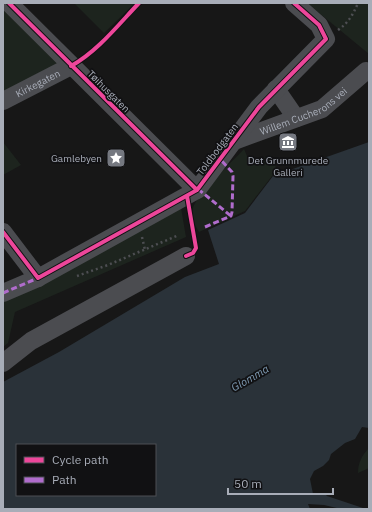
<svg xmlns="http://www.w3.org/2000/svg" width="372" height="512" font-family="'IBM Plex Sans',sans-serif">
	<rect width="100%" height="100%" fill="#171717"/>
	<path fill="#1d241e" d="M3,3L66,66L3,97Z
		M74,3H135L104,33Z
		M307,3H369V54Z
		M3,142L21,165L3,175Z
		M244,149L250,163L271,155L278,173L272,176L245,211L199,232C195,225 190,217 193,208C197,194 232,162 244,149Z
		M181,208L186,237L15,312L8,343L3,347V298Z
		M369,448V468L358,473C358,463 362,455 369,448Z"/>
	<path fill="#2a3239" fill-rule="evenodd" d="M369,142V428L362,427L355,439L345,443L331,454L329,460L323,466L314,471L310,479L313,494H325L327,496L366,509H341L324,505L308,504L310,509H3V382L59,352L185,277L219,264L208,230L245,213L273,176ZM17,445H155V495H17Z"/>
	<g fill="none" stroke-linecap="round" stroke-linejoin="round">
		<path stroke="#4d4e52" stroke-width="2.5" stroke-dasharray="2 3" stroke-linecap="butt" d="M338,30C348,23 353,15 358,3
			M142,237L145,250
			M77,276L108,265L179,235"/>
		<g stroke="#4b4c50" stroke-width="18">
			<path d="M9,3L197,190"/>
			<path d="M276,89L296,118"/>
			<path id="s1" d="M3,101L71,66"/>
			<path id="s2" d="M234,141L322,109L366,71"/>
			<path d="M3,232L38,278"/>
			<path d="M3,293L38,278L197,190L259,107L326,39L319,25L294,3"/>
			<path d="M3,363L31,341L186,256"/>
		</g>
		<path stroke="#b06ccc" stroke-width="3" stroke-dasharray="6 3" stroke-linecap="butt" d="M198,189L231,216
			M205,227L231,216L232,212L233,176L232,172L220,159
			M3,293L38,278"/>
		<defs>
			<path id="cycleway" d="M9,3L197,190
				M71,66C97,52 119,24 139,3
				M3,232L38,278L197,190L259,107L326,39L319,25L294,3
				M186,256L193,253L196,248L187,196"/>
		</defs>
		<use href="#cycleway" stroke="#111113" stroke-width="6"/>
		<use href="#cycleway" stroke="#ed469a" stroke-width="4"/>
	</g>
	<defs>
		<symbol id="museum-square" viewBox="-11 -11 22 22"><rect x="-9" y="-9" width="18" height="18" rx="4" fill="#757880" stroke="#111113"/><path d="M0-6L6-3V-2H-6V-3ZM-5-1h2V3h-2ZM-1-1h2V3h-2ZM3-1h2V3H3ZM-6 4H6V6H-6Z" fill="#fff"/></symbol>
		<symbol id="sight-square" viewBox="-11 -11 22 22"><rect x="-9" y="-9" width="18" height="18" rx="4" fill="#757880" stroke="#111113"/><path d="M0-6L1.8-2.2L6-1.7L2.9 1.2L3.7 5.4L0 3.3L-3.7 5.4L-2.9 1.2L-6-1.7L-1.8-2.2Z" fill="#fff"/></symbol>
	</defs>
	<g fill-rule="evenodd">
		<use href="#museum-square" x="277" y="131" width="22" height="22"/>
		<use href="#sight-square" x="105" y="147" width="22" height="22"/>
	</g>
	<g text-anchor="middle" stroke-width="3.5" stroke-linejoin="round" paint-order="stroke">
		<g font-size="10" fill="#a8adb8" stroke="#111113">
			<text dy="4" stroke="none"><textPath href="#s1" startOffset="39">Kirkegaten</textPath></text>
			<text transform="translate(109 91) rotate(45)" y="4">Tøihusgaten</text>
			<text dy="4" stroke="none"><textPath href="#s2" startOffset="76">Willem Cucherons vei</textPath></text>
			<text transform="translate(217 149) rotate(-53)" y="4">Toldbodgaten</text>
		</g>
		<g font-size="10" fill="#a8adb8" stroke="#111113" text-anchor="end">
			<text x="102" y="162">Gamlebyen</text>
			<text x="288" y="164" text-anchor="middle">Det Grunnmurede<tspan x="288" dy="12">Galleri</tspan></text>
		</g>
		<g font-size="11" font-style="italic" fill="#7f9bb3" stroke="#111113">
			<text transform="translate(250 378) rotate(-30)" y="4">Glomma</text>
		</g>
	</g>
	<rect width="372" height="512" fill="none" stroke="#a8adb8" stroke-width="8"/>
	<rect x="16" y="444" width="140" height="52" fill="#111113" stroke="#4d4f55"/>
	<rect x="24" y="457" width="20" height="6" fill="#ed469a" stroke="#4d4f55"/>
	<text x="52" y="464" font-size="12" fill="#a8adb8">Cycle path</text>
	<rect x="24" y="477" width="20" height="6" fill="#b06ccc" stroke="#4d4f55"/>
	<text x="52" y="484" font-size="12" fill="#a8adb8">Path</text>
	<path d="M228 488v6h105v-6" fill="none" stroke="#a8adb8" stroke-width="2"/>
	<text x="234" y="488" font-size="12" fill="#a8adb8" stroke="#111113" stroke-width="3" paint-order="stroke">50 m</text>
</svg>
